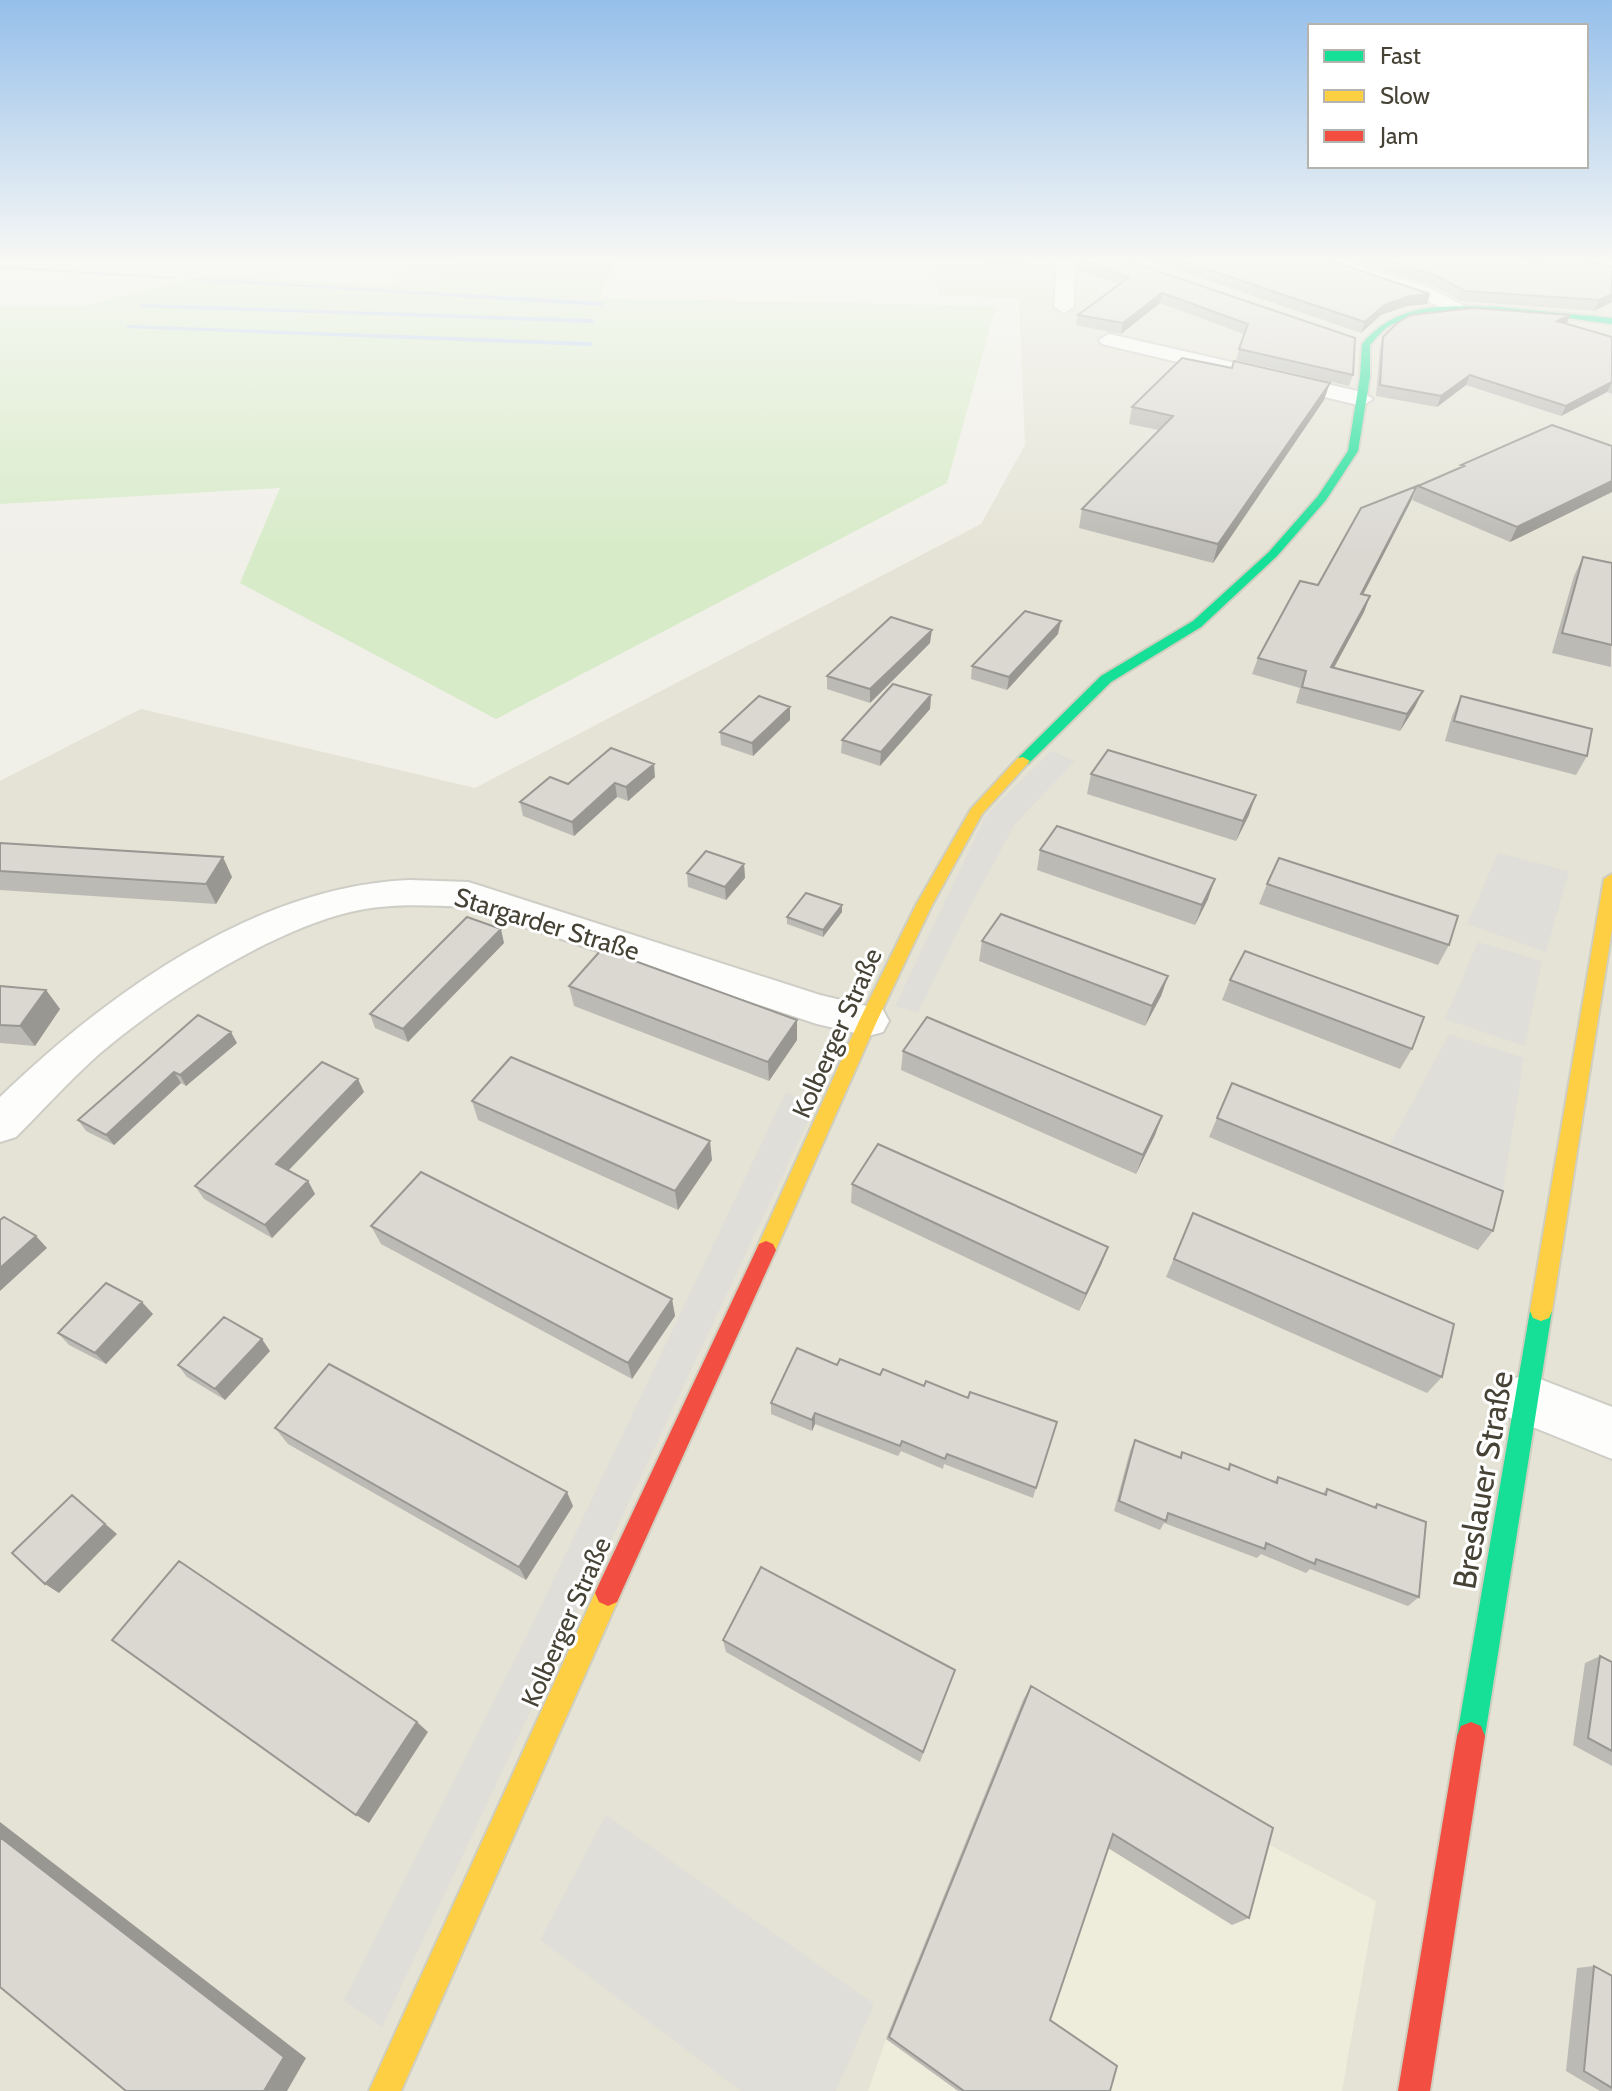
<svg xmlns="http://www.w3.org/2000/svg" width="1612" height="2091" font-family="Cabin,sans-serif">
	<rect width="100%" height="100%" fill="#f0efe8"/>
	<path fill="#e4e3d5" d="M408,259H455L436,288L392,286Z
		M930,259H1591L1612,263V2091H0V781L141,709L475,788L981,524L1025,445L1019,298L938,296Z"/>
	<path fill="#eeecda" d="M1023,1700L1255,1837L1376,1901L1342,2091H868L886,2039Z"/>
	<path fill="#d7ebc8" d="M455,259H617L599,298L996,306L947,483L496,719L240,583L280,488L0,504V306H83L201,276L436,288Z"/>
	<path fill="#dfded8" d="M1051,751L1075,761L1015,824L965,916L918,1013L895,1006L986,815Z
		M1498,853L1569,871L1546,952L1467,924Z
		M1478,942L1542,961L1525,1046L1445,1019Z
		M1449,1034L1524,1058L1503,1190L1390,1144Z
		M786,1092L816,1104L382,2027L344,2000L528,1633Z
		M606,1815L874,2004L836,2091H741L540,1940Z"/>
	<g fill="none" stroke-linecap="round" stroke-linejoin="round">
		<path fill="#b8cfee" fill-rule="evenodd" d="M0,266L173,277L175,278L173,279L0,268Z
			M192,278L601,302L604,304L601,306L194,280Z
			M141,304L592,319L595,321L592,323L139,307Z
			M128,325L590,342L593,344L590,346L126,328Z"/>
		<defs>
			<path id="street" d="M1057,259H1075L1074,307L1064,313L1054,307Z
				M1311,259H1339L1432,289L1473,311L1463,317L1418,297L1314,263Z
				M1109,334L1362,392L1373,399L1362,406L1102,344L1099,340Z
				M410,880L468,882L481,886L820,995L883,1010L889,1021L883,1032L868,1036L817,1024L465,907C427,905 388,903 350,912C268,932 162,1000 98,1055C69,1081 43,1110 16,1137L0,1142V1097C107,994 255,886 410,880Z
				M1527,1374L1612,1407V1459L1508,1417L1501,1399L1508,1381Z"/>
			<path id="fast" d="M1498,307L1612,318V324C1554,317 1445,297 1393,324C1384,328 1377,337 1370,345V377L1358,451L1326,500L1277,556L1201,627L1111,682L1028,764H1018V758L1101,676L1193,621L1269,552L1318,496L1348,451L1360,377L1362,344C1398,301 1445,306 1498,307Z
				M1541,1301L1549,1304L1552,1311L1485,1736L1481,1746L1471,1750L1461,1746L1457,1736L1530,1311L1533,1304Z"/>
			<path id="slow" d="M1023,757L1030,761L982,814L932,905L877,1021L773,1256L766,1259L759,1256L756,1250L859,1021L916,905L971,809L1018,758Z
				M1612,874V929L1552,1311L1549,1318L1541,1321L1533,1318L1530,1311L1604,879Z
				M608,1580L617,1584L621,1593L401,2091H369L599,1584Z"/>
			<path id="jam" d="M766,1241L773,1244L776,1250L617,1602L608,1606L599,1602L595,1593L599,1584L759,1244Z
				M1471,1722L1481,1726L1485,1736L1430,2091H1398L1457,1736L1461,1726Z"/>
		</defs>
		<use href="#street" stroke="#cecdc6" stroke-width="4"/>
		<use href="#fast" stroke="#cfcebf" stroke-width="4"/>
		<use href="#slow" stroke="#cfcebf" stroke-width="4"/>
		<use href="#jam" stroke="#cfcebf" stroke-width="4"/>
		<use href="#street" fill="#fdfdfc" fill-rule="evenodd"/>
		<use href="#fast" fill="#16e098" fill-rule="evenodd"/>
		<use href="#slow" fill="#ffcf43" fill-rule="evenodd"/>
		<use href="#jam" fill="#f24e42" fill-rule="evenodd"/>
	</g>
	<path fill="#bbbab4" d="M983,259H1027L1026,268H986Z
		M1076,259H1122L1353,375L1349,386L1236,360L1244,334L1160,303L1121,334L1076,325L1078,315L1119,284L1078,270Z
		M1145,259H1197L1427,304L1406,306L1381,315L1361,333Z
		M1350,259H1526L1612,302L1594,311L1461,301L1433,286Z
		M1570,315L1566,324L1612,337V394L1607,392L1561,416L1466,385L1437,407L1376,396L1380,347L1383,337Z
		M1324,400L1213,563L1079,528L1082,509L1159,430L1129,424L1132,407Z
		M1612,446V492L1510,542L1412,500L1418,486L1460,468L1461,465Z
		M1411,501L1363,595L1370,596L1364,612L1334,668L1415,707L1400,731L1296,703L1300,688L1252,674L1258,658L1318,585Z
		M1583,557L1612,563L1611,667L1552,653L1574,576Z
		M1058,634L1007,690L971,679L972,666Z
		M930,643L870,703L827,689V676Z
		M931,695L930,709L880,766L841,753L842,740Z
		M1461,696L1587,756L1576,775L1445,741L1452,716Z
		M790,707V720L753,756L721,745L720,732Z
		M1091,774L1249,815L1236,841L1087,794Z
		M655,777L628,801L617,797L574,836L523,816L520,802L568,784Z
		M0,843L232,877L216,904L0,890Z
		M1040,850L1208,899L1195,925L1037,870Z
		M744,864L745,878L726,900L688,887L687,873Z
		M1267,884L1449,945L1438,965L1259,904Z
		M842,912L823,937L787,924V917Z
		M982,941L1168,976L1161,996L1145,1026L979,961Z
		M504,943L408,1042L375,1028L370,1014Z
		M1230,980L1412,1049L1400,1069L1222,1000Z
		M0,986L46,990L60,1009L35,1046L0,1043Z
		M569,986L797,1020V1040L769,1081L574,1006Z
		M237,1043L186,1086L181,1083L114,1145L86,1131L78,1120Z
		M903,1051L1162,1116L1155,1135L1136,1174L901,1070Z
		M1232,1083L1493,1231L1478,1250L1209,1137Z
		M364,1092L289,1170L308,1181L315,1194L272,1238L204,1199L195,1186Z
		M472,1101L712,1160L678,1210L478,1120Z
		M852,1184L1108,1247L1101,1265L1079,1311L851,1203Z
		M1193,1213L1442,1377L1427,1393L1166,1277Z
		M371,1226L672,1299L675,1316L632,1379L381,1244Z
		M153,1314L106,1364L69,1345L58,1333Z
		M270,1351L225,1400L187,1377L178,1365Z
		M837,1365L880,1375L1036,1488L1033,1498L944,1464L943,1469L901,1451L898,1456L815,1424L812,1431L771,1414V1403Z
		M275,1428L573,1506L526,1580L288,1444Z
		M1135,1440L1179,1457L1182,1452L1227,1469L1230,1464L1274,1482L1278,1477L1322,1494L1327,1489L1373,1507L1377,1504L1419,1597L1408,1606L1310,1569L1306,1573L1261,1554L1257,1558L1164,1523L1160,1530L1114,1511L1130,1451Z
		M723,1640L955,1670L920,1762L726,1652Z
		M1600,1656L1612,1662V1766L1573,1745L1585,1663Z
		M1031,1686L1249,1918L1232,1925L1108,1848L1050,2020L1110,2091H958L886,2039L1023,1700Z
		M1594,1966L1612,1976V2091H1600L1566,2071L1577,1968Z"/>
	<path fill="#999792" d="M1162,293L1160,303L1121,334L1123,323Z
		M1430,294L1427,304L1406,306L1381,315L1361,333L1365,322L1384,305L1409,296Z
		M1612,294V302L1594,311L1599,300Z
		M1570,315L1566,325L1557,321Z
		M1470,375L1466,385L1437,407L1441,396Z
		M1612,382L1607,392L1561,416L1566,406Z
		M1330,383L1324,400L1213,563L1218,544Z
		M1612,481V492L1510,542L1517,527Z
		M1417,486L1411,501L1355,610L1361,594Z
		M1370,596L1364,612L1325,684L1331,667Z
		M1061,621L1058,634L1007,690L1009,677Z
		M932,630L930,643L870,703V689Z
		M1423,691L1415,707L1400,731L1407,714Z
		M931,695L930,709L880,766L881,752Z
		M790,707V720L753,756L752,743Z
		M654,764L655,777L628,801L626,787Z
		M615,783L617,797L574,836L572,822Z
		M1256,795L1249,815L1236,841L1243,821Z
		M223,857L232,877L216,904L206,884Z
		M744,864L745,878L726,900L725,887Z
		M1215,879L1208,899L1195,925L1202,905Z
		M842,905V912L823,937V930Z
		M501,929L504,943L408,1042L403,1029Z
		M1168,976L1161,996L1145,1026L1152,1006Z
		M46,990L60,1009L35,1046L20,1026Z
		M797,1020V1040L769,1081L768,1062Z
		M231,1032L237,1043L186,1086L180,1075Z
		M174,1072L181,1083L114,1145L106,1135Z
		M358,1079L364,1092L283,1176L276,1164Z
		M1162,1116L1155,1135L1136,1174L1143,1155Z
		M710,1141L712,1160L678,1210L675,1191Z
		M308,1181L315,1194L272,1238L265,1225Z
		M36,1236L47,1248L0,1291V1268Z
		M1108,1247L1101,1265L1079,1311L1086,1294Z
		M672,1299L675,1316L632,1379L628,1363Z
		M142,1302L153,1314L106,1364L95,1353Z
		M262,1339L270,1351L225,1400L215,1389Z
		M815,1413V1424L812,1431V1420Z
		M567,1492L573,1506L526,1580L519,1567Z
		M72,1495L117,1534L59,1593L45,1584Z
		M417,1722L428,1732L369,1823L356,1815Z
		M0,1822L306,2058L287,2091H264L0,1837Z"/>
	<path fill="#dad8d1" stroke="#999792" stroke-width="2" d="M1079,259H1122L1355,338L1353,375L1239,349L1248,324L1162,293L1123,323L1078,315L1129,277L1079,260Z
		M1176,259H1197L1201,261L1206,259H1326L1430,294L1409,296L1384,305L1365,322Z
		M1384,259H1526L1540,263L1550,259H1583L1612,267V294L1599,300L1465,291L1436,276Z
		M1472,308L1570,315L1557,321L1612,337V382L1566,406L1470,375L1441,396L1380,385L1383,337L1397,323L1411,315Z
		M1182,358L1232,368L1234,361L1330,383L1218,544L1082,509L1173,416L1132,407Z
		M1552,425L1612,446V481L1517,527L1418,486L1464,466L1461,465Z
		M1417,486L1361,594L1370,596L1331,667L1423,691L1407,714L1302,687L1306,671L1258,658L1300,581L1318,585L1361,508Z
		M1583,557L1612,563V645L1562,633Z
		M1025,611L1061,621L1009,677L972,666Z
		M891,617L932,630L870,689L827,676Z
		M893,684L931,695L881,752L842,740Z
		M759,696L790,707L752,743L720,732Z
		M1461,696L1592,729L1587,756L1454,721Z
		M611,748L654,764L626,787L615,783L572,822L520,802L550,777L568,784Z
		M1108,750L1256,795L1243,821L1091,774Z
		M1057,826L1215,879L1202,905L1040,850Z
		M0,843L223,857L206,884L0,871Z
		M706,851L744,864L725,887L687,873Z
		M1279,858L1458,916L1449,945L1267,884Z
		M806,893L842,905L823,930L787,917Z
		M1001,914L1168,976L1152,1006L982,941Z
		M467,917L501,929L403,1029L370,1014Z
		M602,949L797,1020L768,1062L569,986Z
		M1245,951L1424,1017L1412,1049L1230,980Z
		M0,986L46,990L20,1026L0,1025Z
		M198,1015L231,1032L180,1075L174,1072L106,1135L78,1120Z
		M927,1017L1162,1116L1143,1155L903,1051Z
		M511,1057L710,1141L675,1191L472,1101Z
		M322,1062L358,1079L276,1164L308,1181L265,1225L195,1186Z
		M1232,1083L1503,1191L1493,1231L1217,1118Z
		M878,1144L1108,1247L1086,1294L852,1184Z
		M421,1172L672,1299L628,1363L371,1226Z
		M1193,1213L1454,1324L1442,1377L1174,1259Z
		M4,1217L36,1236L0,1268V1220Z
		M106,1283L142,1302L95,1353L58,1333Z
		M224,1317L262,1339L215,1389L178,1365Z
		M797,1348L837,1365L840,1359L880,1375L883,1369L924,1386L926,1381L968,1398L970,1392L1057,1422L1036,1488L947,1454L945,1459L902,1441L900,1446L815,1413L812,1420L771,1403Z
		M329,1364L567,1492L519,1567L275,1428Z
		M1135,1440L1181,1458L1182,1452L1229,1470L1230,1464L1277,1483L1278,1477L1326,1495L1327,1489L1376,1508L1377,1504L1426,1522L1419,1597L1316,1559L1315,1564L1266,1543L1265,1549L1168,1513L1166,1521L1119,1501Z
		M72,1495L105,1524L45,1584L12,1553Z
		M179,1561L417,1722L356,1815L112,1640Z
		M761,1567L955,1670L923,1752L723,1640Z
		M1600,1656L1612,1662V1751L1588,1738Z
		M1031,1686L1273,1828L1249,1918L1113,1834L1050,2020L1117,2066L1110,2091H964L889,2037Z
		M0,1837L284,2057L264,2091H126L0,1987Z
		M1594,1966L1612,1976V2088L1584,2071Z"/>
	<linearGradient id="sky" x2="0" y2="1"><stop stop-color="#95bfea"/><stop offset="0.47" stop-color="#f8f8f5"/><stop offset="1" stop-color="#f8f8f5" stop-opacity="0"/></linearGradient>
	<rect width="1612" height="552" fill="url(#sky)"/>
	<g text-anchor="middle" stroke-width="6" stroke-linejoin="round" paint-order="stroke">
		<g font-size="26" fill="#464235" stroke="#fff">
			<text transform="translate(547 924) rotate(17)" y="9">Stargarder Straße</text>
			<text transform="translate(837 1033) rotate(-66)" y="9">Kolberger Straße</text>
			<text transform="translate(566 1622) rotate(-66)" y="9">Kolberger Straße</text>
		</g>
		<g font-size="32" fill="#464235" stroke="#fff">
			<text transform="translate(1483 1480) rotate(-80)" y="11">Breslauer Straße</text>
		</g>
	</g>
	<rect x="1308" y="24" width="280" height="144" fill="#ffffff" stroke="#b5b3ae" stroke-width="2"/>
	<rect x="1324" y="50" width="40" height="12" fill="#16e098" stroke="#b5b3ae" stroke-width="2"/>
	<text x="1380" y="64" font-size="24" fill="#464235">Fast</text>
	<rect x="1324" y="90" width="40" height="12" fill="#ffcf43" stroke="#b5b3ae" stroke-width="2"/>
	<text x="1380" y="104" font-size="24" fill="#464235">Slow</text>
	<rect x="1324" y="130" width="40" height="12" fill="#f24e42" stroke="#b5b3ae" stroke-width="2"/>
	<text x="1380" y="144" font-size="24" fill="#464235">Jam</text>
</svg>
